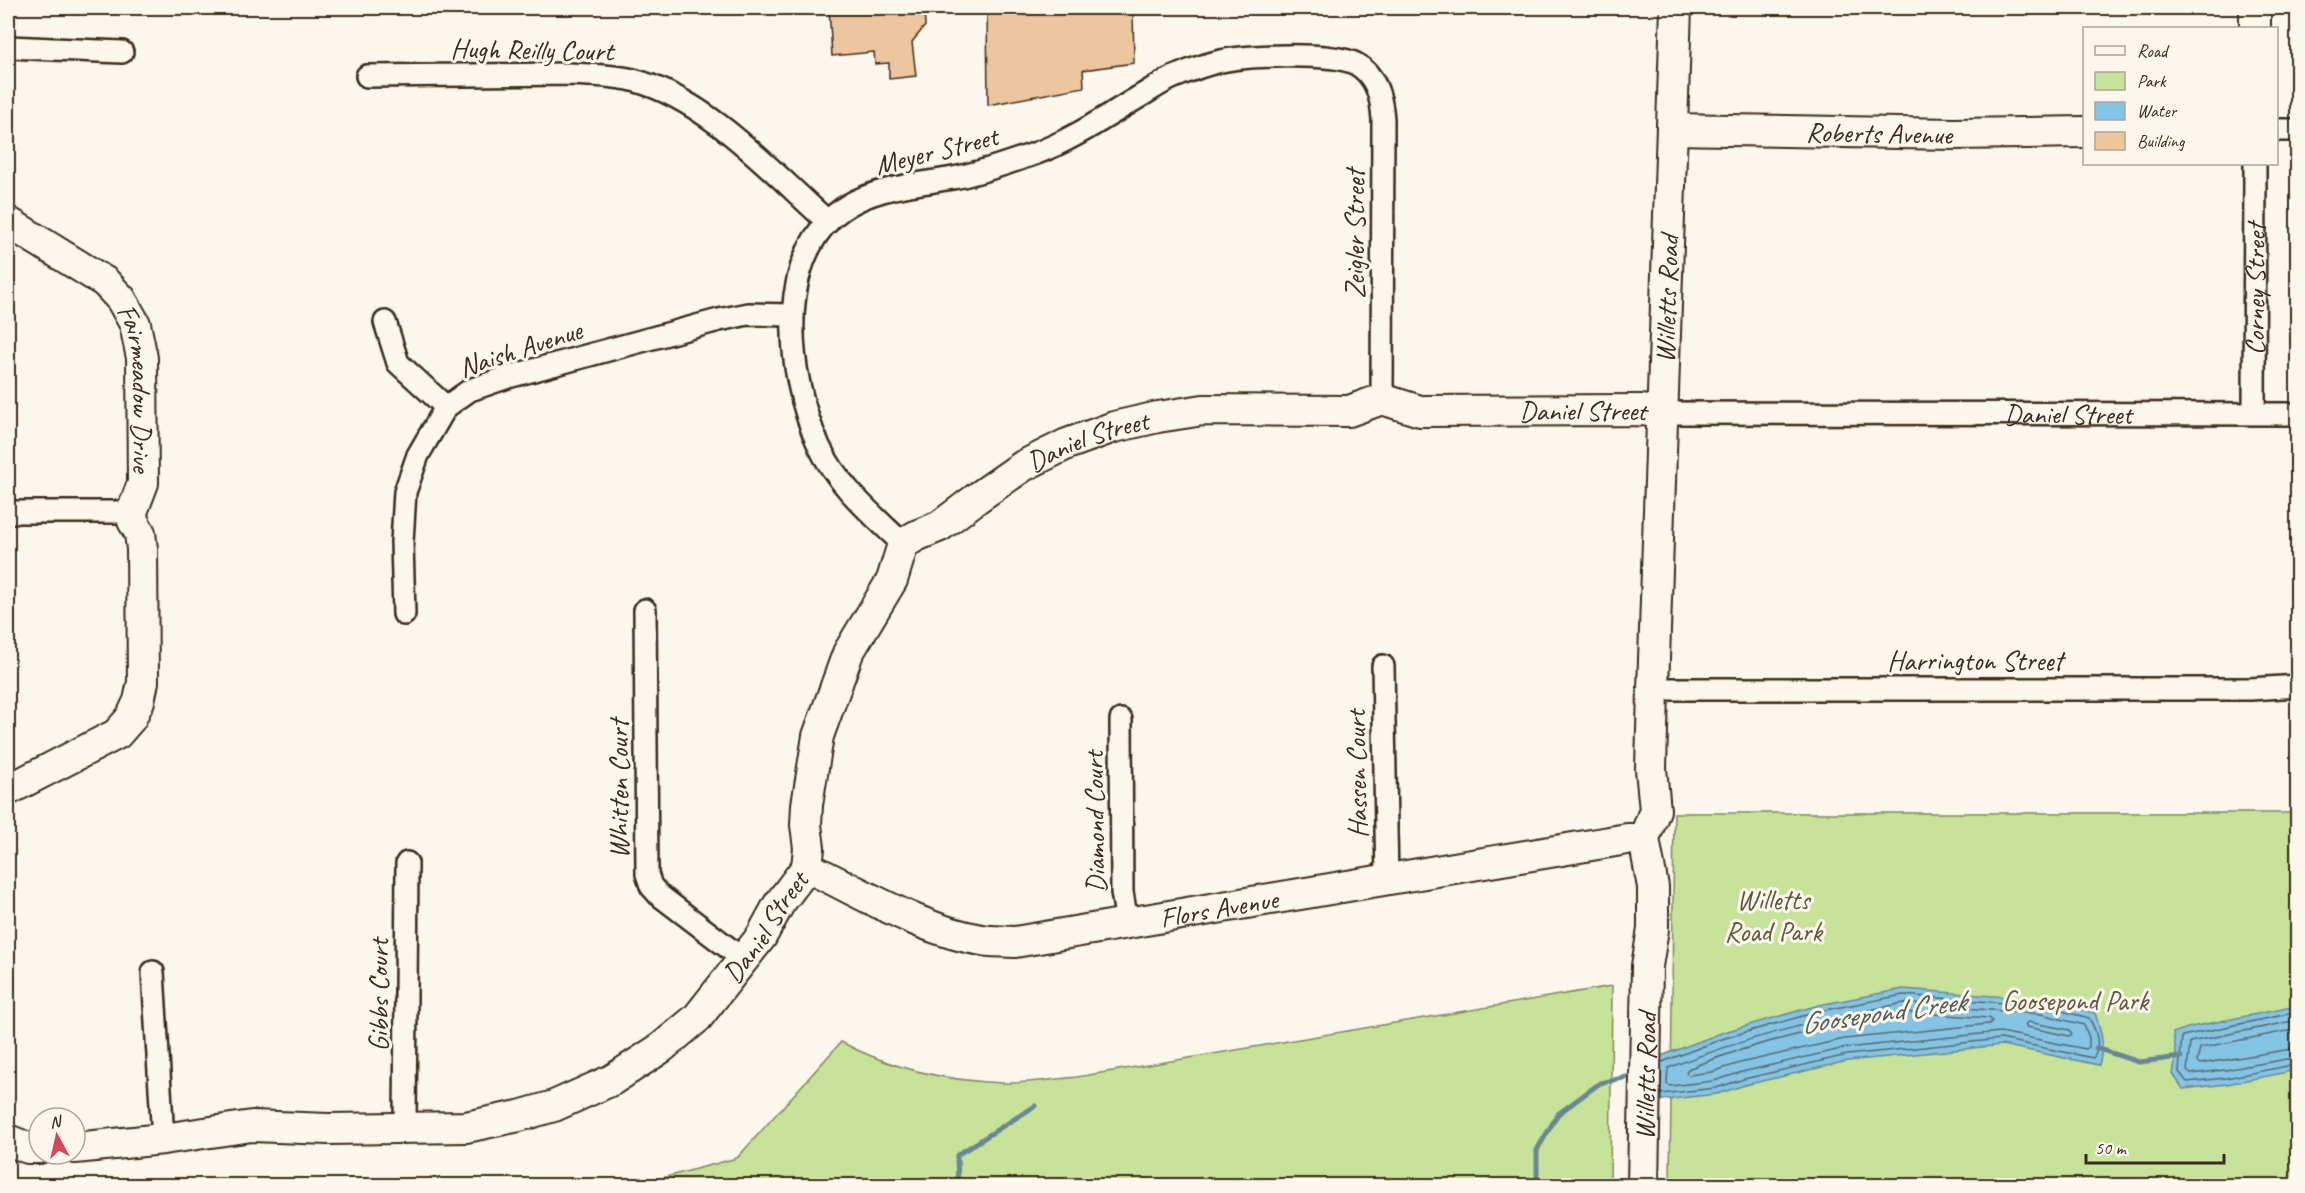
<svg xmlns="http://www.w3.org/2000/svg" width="2305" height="1193" font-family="Caveat,sans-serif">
	<rect width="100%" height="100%" fill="#fbf7ec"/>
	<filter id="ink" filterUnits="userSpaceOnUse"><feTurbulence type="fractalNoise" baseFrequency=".0167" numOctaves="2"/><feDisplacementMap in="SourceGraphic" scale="12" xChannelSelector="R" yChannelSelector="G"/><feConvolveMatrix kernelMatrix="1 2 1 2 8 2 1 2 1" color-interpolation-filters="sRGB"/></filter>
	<g filter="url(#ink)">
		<path fill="#c7e299" stroke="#81865c" stroke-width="1.5" d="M1674,813H2297V1185L1670,1186Z
			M1612,986L1610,1185L648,1186L647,1182L737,1158L841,1042C890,1068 947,1081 1003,1083C1027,1084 1053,1079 1077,1077Z"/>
		<path fill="#84c5e5" stroke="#678795" stroke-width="1.5" d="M1903,989L2043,1000L2095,1013C2102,1035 2105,1043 2099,1065L2002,1045L1848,1061L1745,1085L1717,1094L1654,1101L1653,1059L1724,1032L1819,1005Z
			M2297,1006V1070L2227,1084L2183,1089L2173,1074L2176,1052L2173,1033L2191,1027Z"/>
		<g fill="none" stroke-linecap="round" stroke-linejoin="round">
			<path stroke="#58686e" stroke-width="1.5" d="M1904,1003L2041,1014L2084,1025L2089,1038V1047L2086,1049L2000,1032L1845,1048L1742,1072L1714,1081L1670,1086L1667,1084L1668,1068C1745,1037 1823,1019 1904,1003Z
				M1904,1012L1989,1018L1992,1021L1989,1024L1844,1039L1740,1063L1712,1072L1689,1075L1686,1073L1688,1069C1755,1041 1833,1026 1904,1012Z
				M2298,1012L2182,1036L2179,1072L2187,1082L2226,1078L2298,1064
				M2298,1020L2190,1042L2187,1071L2191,1074L2225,1070L2298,1057
				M2028,1022L2070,1030L2072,1034L2069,1036L2027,1027L2025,1024Z
				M2298,1029L2200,1048L2197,1062L2200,1064L2298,1048
				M1661,1094L1716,1088L1744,1079L1847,1055L2001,1039L2093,1058C2102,1047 2096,1030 2089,1018L2042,1006L1903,995L1820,1011L1725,1038L1662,1062"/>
			<path stroke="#678795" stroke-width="5" d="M2096,1048L2139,1062L2181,1057
				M958,1186L957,1155L1035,1106
				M1537,1186V1150L1558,1114L1600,1083L1636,1075"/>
		</g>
		<path fill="#ecc69c" stroke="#3b2a1e" stroke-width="1.5" d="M829,8H924L925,26L912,42L916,76L889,79V63L875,64L874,52L832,56Z
			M987,8H1133L1134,63L1083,70L1084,87L988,105Z"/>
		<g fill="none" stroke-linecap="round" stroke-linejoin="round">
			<defs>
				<g id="street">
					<path d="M8,47L122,52"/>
					<path d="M367,76L569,74C590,75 612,75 633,80C707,99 772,172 828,222"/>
					<path d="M2276,130H2298"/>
					<path d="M385,322L398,363L446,407"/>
					<path id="s1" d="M1662,413L2298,414"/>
					<path id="s2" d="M2254,413L2255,164"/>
					<path d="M8,512H132"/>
					<path d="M903,544C872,514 838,486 819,446C786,375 771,243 856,201C887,186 919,184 953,178C981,173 1007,163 1034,154C1073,140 1108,115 1144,94C1155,87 1167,79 1179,75C1191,70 1204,65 1217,62C1243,55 1333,52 1356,64C1376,75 1382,100 1383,120L1382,399"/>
					<path d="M645,610L647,874L651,886L659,895L743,959"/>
					<path d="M404,614L402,542L405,492L418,455L446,407L470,390L508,377L719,320L748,314L792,315"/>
					<path d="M1383,666L1387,880"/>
					<path d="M1653,689H2250L2298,686"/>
					<path d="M1121,720L1122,892L1127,923"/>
					<path d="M153,972L163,1139"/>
					<path d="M405,1127L407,863"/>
				</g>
				<g id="secondary">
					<path d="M2255,28V8"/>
					<path id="s3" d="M1672,129L1954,134L2084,132"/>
					<path id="s4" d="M8,222L105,282L121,299L135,324L142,358L143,483L132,512L133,521L140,533L142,549L143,682L139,701L131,718L117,734L8,790"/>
					<path id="s5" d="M807,867C862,893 923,931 982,940C993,942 1004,941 1015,942L1627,839H1644"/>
					<path d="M8,1140L28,1148H39"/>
					<path id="s6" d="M75,1148L163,1139L252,1126L328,1129L466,1127L519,1116L554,1106L612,1080L661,1048L697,1018L761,937L779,904L807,867L809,848L806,825L807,805L818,736L848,653L892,580L903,544L916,536L940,526L977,498L1023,466L1067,444L1114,427L1158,417L1203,410L1349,411L1382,399L1420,411L1642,410L1662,413"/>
					<path id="s7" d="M1643,1186L1647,966L1653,929V887L1644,839L1655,810L1651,769L1653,689L1676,8"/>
				</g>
			</defs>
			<use href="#street" stroke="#3b2a1e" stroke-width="26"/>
			<use href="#secondary" stroke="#3b2a1e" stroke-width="34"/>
			<use href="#street" stroke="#fbf7ec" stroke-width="21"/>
			<use href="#secondary" stroke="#fbf7ec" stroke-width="30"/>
		</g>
	</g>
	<g text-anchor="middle" stroke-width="6" stroke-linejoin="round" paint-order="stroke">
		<g font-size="28" fill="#3b2a1e" stroke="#fbf7ec">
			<text transform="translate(532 49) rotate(1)" y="10">Hugh Reilly Court</text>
			<text dy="10" stroke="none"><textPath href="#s3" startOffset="207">Roberts Avenue</textPath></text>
			<text transform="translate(936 150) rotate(-14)" y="10">Meyer Street</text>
			<text transform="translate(1354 234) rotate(-90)" y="10">Zeigler Street</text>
			<text dy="10" stroke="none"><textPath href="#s2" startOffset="124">Corney Street</textPath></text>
			<text dy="10" stroke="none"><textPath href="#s7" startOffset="891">Willetts Road</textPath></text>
			<text transform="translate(520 348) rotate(-18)" y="10">Naish Avenue</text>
			<text dy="10" stroke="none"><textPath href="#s4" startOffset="230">Fairmeadow Drive</textPath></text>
			<text dy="10" stroke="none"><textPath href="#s6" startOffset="1900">Daniel Street</textPath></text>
			<text dy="10" stroke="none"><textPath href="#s1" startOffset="406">Daniel Street</textPath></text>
			<text dy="10" stroke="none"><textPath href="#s6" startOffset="1396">Daniel Street</textPath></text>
			<text x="1975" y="670">Harrington Street</text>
			<text transform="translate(1356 774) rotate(-91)" y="10">Hassen Court</text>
			<text transform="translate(618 789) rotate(-90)" y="10">Whitten Court</text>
			<text transform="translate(1094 822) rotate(-91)" y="10">Diamond Court</text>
			<text dy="10" stroke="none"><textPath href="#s5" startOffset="430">Flors Avenue</textPath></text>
			<text dy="10" stroke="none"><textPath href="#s6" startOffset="766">Daniel Street</textPath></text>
			<text transform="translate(378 995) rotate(-90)" y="10">Gibbs Court</text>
			<text dy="10" stroke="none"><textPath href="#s7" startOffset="110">Willetts Road</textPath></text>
		</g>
		<g font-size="28" fill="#5e583d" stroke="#fbf7ec">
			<text x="1773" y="909">Willetts<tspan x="1773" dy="32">Road Park</tspan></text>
			<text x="2075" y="1010">Goosepond Park</text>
		</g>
		<g font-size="30" font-style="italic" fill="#51585a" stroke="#fbf7ec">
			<text transform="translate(1883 1012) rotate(-8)" y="10">Goosepond Creek</text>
		</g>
	</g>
	<rect width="2305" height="1193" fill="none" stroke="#fbf7ec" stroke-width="30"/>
	<rect x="15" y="15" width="2275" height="1163" fill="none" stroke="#3b2a1e" stroke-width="2" filter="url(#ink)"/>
	<rect x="2083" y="27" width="195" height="138" fill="#fbf7ec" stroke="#aea59a" stroke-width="1.5"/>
	<rect x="2095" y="46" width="30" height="9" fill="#fbf7ec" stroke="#aea59a" stroke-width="1.5"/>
	<text x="2137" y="57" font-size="18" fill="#3b2a1e">Road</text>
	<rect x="2095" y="72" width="30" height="18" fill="#c7e299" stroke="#aea59a" stroke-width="1.5"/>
	<text x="2137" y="87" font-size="18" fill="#3b2a1e">Park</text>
	<rect x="2095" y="102" width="30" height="18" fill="#84c5e5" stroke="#aea59a" stroke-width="1.5"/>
	<text x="2137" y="117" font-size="18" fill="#3b2a1e">Water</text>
	<rect x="2095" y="132" width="30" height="18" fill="#ecc69c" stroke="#aea59a" stroke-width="1.5"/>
	<text x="2137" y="147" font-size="18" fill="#3b2a1e">Building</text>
	<g transform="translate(57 1136) rotate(352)"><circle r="28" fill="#fbf7ec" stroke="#aea59a" stroke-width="1.5"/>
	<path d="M0-4.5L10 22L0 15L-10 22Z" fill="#d1495b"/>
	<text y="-9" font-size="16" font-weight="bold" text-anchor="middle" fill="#3b2a1e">N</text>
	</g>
	<path d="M2086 1154v9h138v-9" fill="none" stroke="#3b2a1e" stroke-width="3"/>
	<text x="2095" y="1154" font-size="18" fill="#3b2a1e" stroke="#fbf7ec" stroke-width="4.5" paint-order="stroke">50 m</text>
</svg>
